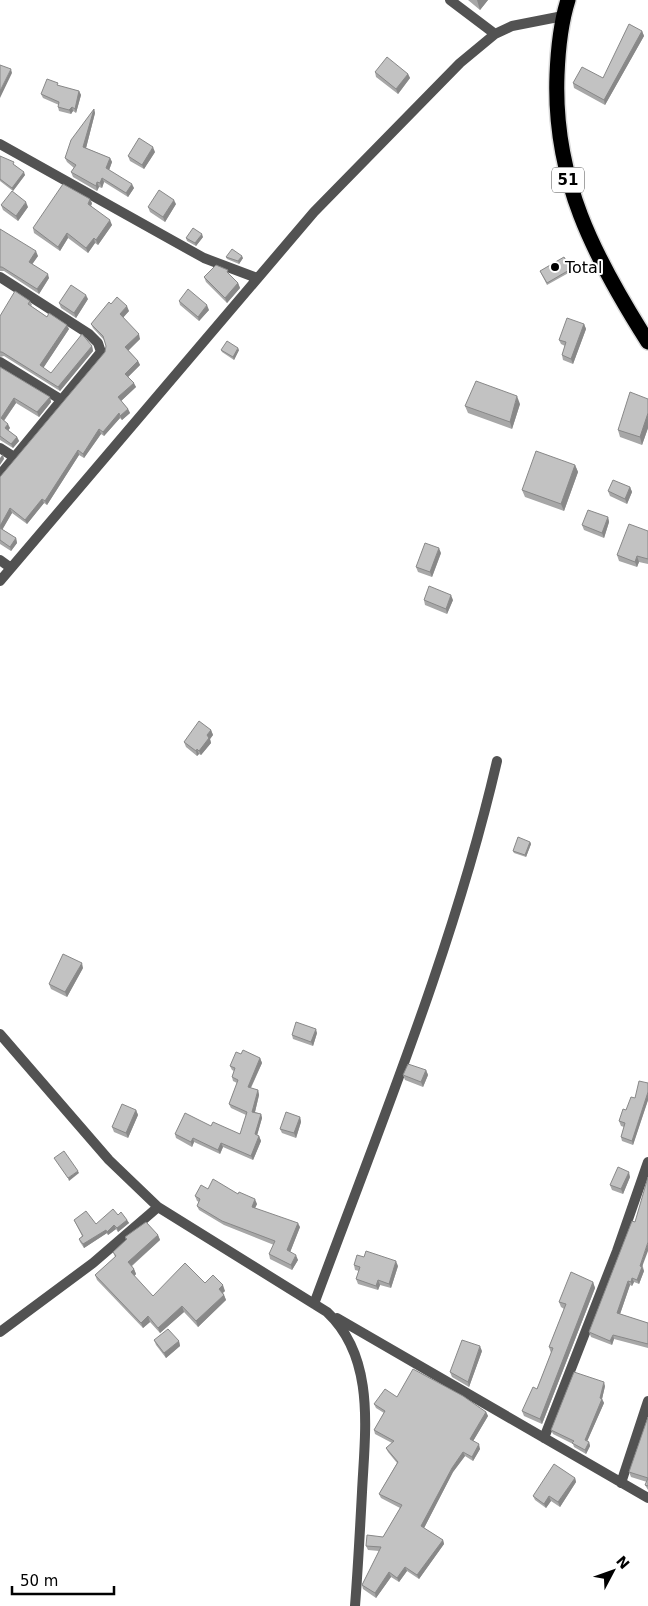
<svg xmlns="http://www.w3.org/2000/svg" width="648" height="1606" font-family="'DejaVu Sans',sans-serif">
	<rect width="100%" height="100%" fill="#fff"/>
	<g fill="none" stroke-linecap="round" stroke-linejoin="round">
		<defs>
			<path id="highway" d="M568,0C560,25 558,49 557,75C553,179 594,257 648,342"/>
		</defs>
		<use href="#highway" stroke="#dbdbdb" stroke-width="18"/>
		<path stroke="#525252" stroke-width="10" d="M450,0L495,34
			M0,144L204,258L257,278
			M0,277L89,334L98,343L101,352L0,475
			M0,362L60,399
			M0,448L14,457
			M0,560L11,568
			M0,581L314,212L460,63L495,34L512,26L563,16
			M0,1034L109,1160L158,1207L327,1312C376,1358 365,1431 362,1492C360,1530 358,1568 355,1606
			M314,1304C380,1125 454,947 497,761
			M337,1318L648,1498
			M0,1332L93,1263L158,1207
			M544,1438L617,1251L648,1162
			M621,1483L648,1401"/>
		<use href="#highway" stroke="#000" stroke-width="15"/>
	</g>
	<path fill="#a7a7a7" d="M468,0H488L480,10Z
		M642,31L644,36L605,105L574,88L573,83L603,78Z
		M375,72L408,74L410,78L398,94L376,77Z
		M59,86L79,91L81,95L76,113L73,111L71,114L59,111L58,107L59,105L43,98L41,94Z
		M94,109L95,113L86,148L110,158L112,162L109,170L134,188L128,197L104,182L102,188L99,187L97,191L73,177L71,172L74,168L67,162L65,158Z
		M155,152L144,169L130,161L128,156Z
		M0,156L16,166L25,175L13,191L0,181Z
		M92,203L91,206L112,225L98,245L95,243L88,253L68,238L60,251L34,233L33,228Z
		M176,204L165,222L150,212L148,207Z
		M1,205L28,207L18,221L3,210Z
		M0,229L38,256L32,264L49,278L39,294L4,271H0Z
		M203,237L196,246L187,241L186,238Z
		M226,257L243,258L239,264L227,259Z
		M571,269L572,271L547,285L540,271Z
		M204,277L238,283L240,288L227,303L206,282Z
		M88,299L76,318L61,308L59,303Z
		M30,301L32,305L31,306L47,317L69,329L43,368L51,373L92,346L93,351L60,391L4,356L0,357V316Z
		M179,301L209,310L199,321L180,305Z
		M111,304L129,311L123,317L140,339L128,350L138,361L140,365L128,377L136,387L121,401L128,409L130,413L122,420L120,418L104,436L101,434L84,458L79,455L47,505L44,503L27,524L12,513L2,529L16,538L17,543L11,551L0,544V477L105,352L106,346L104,340L93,328L91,324Z
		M584,324L586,329L573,364L563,360L562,355L565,346L561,344L559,340Z
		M221,350H239L234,360L222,352Z
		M0,367L50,397L51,402L39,417L16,403L4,421L10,428L8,430L17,437L19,441L13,448L0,440Z
		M648,399V428L642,445L620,437L618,430Z
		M520,404L512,429L468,413L465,406Z
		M575,465L578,472L564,511L525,497L522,490Z
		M630,487L632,492L627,504L610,496L608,491Z
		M608,517L609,522L604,538L584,530L582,525Z
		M648,531V564L639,562L637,567L619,561L617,555Z
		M441,553L432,577L418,572L416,567Z
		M424,600H453L447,614L425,605Z
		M211,730L213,735L210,739L211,743L201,755L199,754L197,756L186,747L184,742Z
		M530,842L531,844L526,857L514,853L513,851Z
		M83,968L67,997L51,989L49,984Z
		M317,1033L313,1046L293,1039L292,1035Z
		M241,1054L260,1058L262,1063L251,1088L258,1090L259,1095L255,1112L261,1114L262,1118L257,1135L259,1136L261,1141L253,1160L223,1147L220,1154L194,1142L192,1147L176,1138L175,1134L211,1126L240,1134L246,1115L231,1108L229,1104L237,1083L233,1081L232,1077L234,1071L232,1070L230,1066Z
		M426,1070L428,1075L423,1087L405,1080L403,1075Z
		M648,1083V1100L633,1145L622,1141L621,1137L624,1127L621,1126L619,1121L635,1098Z
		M136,1110L138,1115L128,1138L114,1132L112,1127Z
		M300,1117L301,1122L296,1138L282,1133L280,1129Z
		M630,1177L623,1194L612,1190L610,1185Z
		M208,1189L238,1194L257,1204L255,1208L300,1227L290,1252L298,1260L292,1270L270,1259L269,1254L274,1245L224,1225L199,1210L197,1206L199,1202L197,1201L195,1196Z
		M118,1215L127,1220L129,1223L118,1232L116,1229L108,1235L107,1233L84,1248L80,1242L79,1239L82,1236L74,1220L96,1224Z
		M632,1221L644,1271L639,1284L634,1282L632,1286L630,1285L620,1314L648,1323V1348L614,1339L612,1345L591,1337L589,1332Z
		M158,1235L160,1240L132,1266L134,1269L136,1274L134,1276L153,1296L205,1283L225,1291L223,1293L224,1295L226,1300L198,1327L184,1312L160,1333L150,1322L143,1328L97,1280L95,1275L115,1257L113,1252L126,1240L125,1237Z
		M364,1257L398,1266L391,1288L380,1285L378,1290L358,1284L356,1279L359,1271L355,1270L354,1265Z
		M593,1282L595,1288L542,1424L524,1416L522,1411L537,1389L551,1353L549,1347L564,1309L561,1307L559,1302Z
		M154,1340L179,1341L180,1346L166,1358L156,1345Z
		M482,1351L469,1387L452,1377L450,1372Z
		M605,1386L602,1399L604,1403L587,1441L589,1442L590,1446L586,1454L574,1447L573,1444L553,1434L551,1430Z
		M397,1397L486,1412L488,1416L473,1441L480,1449L473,1461L465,1456L453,1472L424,1528L443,1540L444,1544L419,1579L407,1571L399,1582L391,1577L376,1598L363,1589L362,1585L379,1551L368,1550L366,1546L383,1537L400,1508L381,1498L379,1494L397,1463L388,1452L386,1448L392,1443L375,1434L374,1430L384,1413L376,1408L374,1404Z
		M648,1417V1490L645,1485L647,1482L631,1477L629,1472Z
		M575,1478L576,1482L560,1507L551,1501L546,1508L535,1500L533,1496Z"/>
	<path fill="#888" d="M477,0H488L480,10Z
		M642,31L644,36L605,105L604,100Z
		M11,69L12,73L0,98V91Z
		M408,74L410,78L398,94L396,89Z
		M79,91L81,95L76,113L75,109Z
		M72,107L73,111L71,114L69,110Z
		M94,109L95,113L85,152L83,147Z
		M153,147L155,152L144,169L142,165Z
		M110,158L112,162L108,173L106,168Z
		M24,172L25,175L13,191L12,188Z
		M102,178L104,182L102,188L100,183Z
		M97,182L99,187L97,191L96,186Z
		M132,184L134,188L128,197L126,193Z
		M90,199L92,203L90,209L88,204Z
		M174,200L176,204L165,222L163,217Z
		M26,202L28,207L18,221L16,216Z
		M110,220L112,225L98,245L96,240Z
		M67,233L68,238L60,251L58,247Z
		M202,234L203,237L196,246L195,243Z
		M94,238L95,243L88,253L86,248Z
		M36,251L38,256L31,266L29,262Z
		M242,256L243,258L239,264L238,261Z
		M48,274L49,278L39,294L37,289Z
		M238,283L240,288L227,303L225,298Z
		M86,295L88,299L76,318L74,313Z
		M207,305L209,310L199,321L198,317Z
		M127,306L129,311L122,319L120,314Z
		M584,324L586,329L573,364L571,359Z
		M67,325L69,329L42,370L40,365Z
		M139,334L140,339L127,352L125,347Z
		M92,346L93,351L60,391L58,387Z
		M238,348L239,350L234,360L233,357Z
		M138,361L140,365L127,378L125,374Z
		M134,383L136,387L120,402L118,397Z
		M517,396L520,404L512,429L510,422Z
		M50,397L51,402L39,417L37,412Z
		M14,398L16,403L2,423L1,418Z
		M128,409L130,413L122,420L120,416Z
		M119,413L120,418L104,436L103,432Z
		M648,413V428L642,445L640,437Z
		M8,424L10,428L7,432L5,428Z
		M99,429L101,434L84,458L83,454Z
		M17,437L19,441L13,448L11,444Z
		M78,450L79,455L47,505L45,501Z
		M3,454L4,459L0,465V458Z
		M575,465L578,472L564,511L561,504Z
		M630,487L632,492L627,504L625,499Z
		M42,499L44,503L27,524L25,520Z
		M10,508L12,513L1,532L0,526Z
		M608,517L609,522L604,538L602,533Z
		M16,538L17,543L11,551L10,547Z
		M439,548L441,553L432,577L430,572Z
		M637,556L639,562L637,567L635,562Z
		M451,595L453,600L447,614L446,609Z
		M211,730L213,735L210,739L211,743L201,755L199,751L207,735Z
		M197,749L199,754L197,756L196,751Z
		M530,842L531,844L526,857L525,855Z
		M82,963L83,968L67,997L65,992Z
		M316,1029L317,1033L313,1046L311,1042Z
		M260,1058L262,1063L249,1091L248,1087Z
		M426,1070L428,1075L423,1087L421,1082Z
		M258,1090L259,1095L254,1116L252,1112Z
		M648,1092V1100L633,1145L632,1141Z
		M136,1110L138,1115L128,1138L126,1133Z
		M261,1114L262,1118L256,1139L255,1134Z
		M300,1117L301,1122L296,1138L294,1133Z
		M259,1136L261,1141L253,1160L251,1156Z
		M193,1138L194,1142L192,1147L191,1142Z
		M221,1143L223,1147L220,1154L218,1150Z
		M78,1171L79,1173L69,1181L68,1178Z
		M629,1172L630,1177L623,1194L621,1189Z
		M255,1199L257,1204L253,1212L252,1207Z
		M127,1220L129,1223L118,1232L117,1228Z
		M298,1223L300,1227L289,1255L287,1250Z
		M114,1225L116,1229L108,1235L107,1232Z
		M106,1230L107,1233L84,1248L83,1244Z
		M158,1235L160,1240L130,1267L128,1262Z
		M648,1242V1251L642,1267L644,1271L639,1284L637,1280L640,1266Z
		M296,1255L298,1260L292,1270L291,1265Z
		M396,1261L398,1266L391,1288L389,1284Z
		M134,1269L136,1274L133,1278L131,1272Z
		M632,1278L634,1282L632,1286L631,1282Z
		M378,1280L380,1285L378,1290L376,1286Z
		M628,1281L630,1285L619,1317L617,1313Z
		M593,1282L595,1288L542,1424L540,1419Z
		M223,1285L225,1291L221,1294L219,1289Z
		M224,1295L226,1300L198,1327L196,1321Z
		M182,1306L184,1312L160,1333L158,1328Z
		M148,1316L150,1322L143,1328L141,1323Z
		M613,1335L614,1339L612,1345L610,1341Z
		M179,1341L180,1346L166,1358L164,1353Z
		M480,1346L482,1351L469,1387L468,1382Z
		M604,1382L605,1386L602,1399L604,1403L586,1444L585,1440L600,1398Z
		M486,1412L488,1416L472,1443L470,1439Z
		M589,1442L590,1446L586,1454L585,1450Z
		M479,1444L480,1449L473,1461L472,1457Z
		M463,1452L465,1456L453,1472L423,1530L421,1526L452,1468Z
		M575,1478L576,1482L560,1507L558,1502Z
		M549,1496L551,1501L546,1508L544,1504Z
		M443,1540L444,1544L419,1579L417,1575Z
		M405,1567L407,1571L399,1582L397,1578Z
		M389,1572L391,1577L376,1598L375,1593Z"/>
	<path fill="#c2c2c2" stroke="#888" d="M629,24L642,31L604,100L573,83L582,67L603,78Z
		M387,57L408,74L396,89L375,72Z
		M0,65L11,69L0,91Z
		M47,79L58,83L57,85L79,91L75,109L72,107L69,110L58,107L59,102L41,94Z
		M94,109L83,147L110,158L106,168L132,184L126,193L102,178L100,183L97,182L96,186L71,172L76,165L65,158L71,140Z
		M139,138L153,147L142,165L128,156Z
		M0,156L14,162L13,164L24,172L12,188L0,179Z
		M63,184L90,199L88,204L110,220L96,240L94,238L86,248L67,233L58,247L33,228Z
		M159,190L174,200L163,217L148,207Z
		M12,191L26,202L16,216L1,205Z
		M193,228L202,234L195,243L186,238Z
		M0,229L36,251L29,262L48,274L37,289L2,267H0Z
		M232,249L242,256L238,261L226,257Z
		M564,257L571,269L547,283L540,271Z
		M216,265L228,270L227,272L238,283L225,298L204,277Z
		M71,285L86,295L74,313L59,303Z
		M188,289L207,305L198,317L179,301Z
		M15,291L30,301L28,304L47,317L49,313L67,325L40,365L51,373L82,334L92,346L58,387L2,352H0V316Z
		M117,297L127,306L120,314L139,334L125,347L138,361L125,374L134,383L118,397L128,409L120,416L119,413L103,432L99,429L83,454L78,450L45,501L42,499L25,520L10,508L0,526V477L105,352L106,346L103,336L91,324L109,302L111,304Z
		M567,318L584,324L571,359L562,355L566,342L559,340Z
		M227,341L238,348L233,357L221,350Z
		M0,367L50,397L37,412L14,398L1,418L8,424L5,428L17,437L11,444L0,436Z
		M476,381L517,396L510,422L465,406Z
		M630,392L648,399V413L640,437L618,430Z
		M536,451L575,465L561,504L522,490Z
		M613,480L630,487L625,499L608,491Z
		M588,510L608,517L602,533L582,525Z
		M629,524L648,531V559L637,556L635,562L617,555Z
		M0,528L16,538L10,547L0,540Z
		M425,543L439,548L430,572L416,567Z
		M429,586L451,595L446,609L424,600Z
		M199,721L211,730L207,735L209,738L199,751L197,749L196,751L184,742Z
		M518,837L530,842L525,855L513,851Z
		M63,954L82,963L65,992L49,984Z
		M296,1022L316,1029L311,1042L292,1035Z
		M243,1050L260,1058L248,1087L258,1090L252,1112L261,1114L255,1134L259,1136L251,1156L221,1143L218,1150L193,1138L191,1142L175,1134L185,1113L211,1126L213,1122L240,1134L247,1112L229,1104L238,1080L232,1077L235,1068L230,1066L236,1052L241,1054Z
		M408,1064L426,1070L421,1082L403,1075Z
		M639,1081L648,1083V1092L632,1141L621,1137L625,1123L619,1121L623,1109L626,1110L631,1097L635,1098Z
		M122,1104L136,1110L126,1133L112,1127Z
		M286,1112L300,1117L294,1133L280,1129Z
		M64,1151L78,1171L68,1178L54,1158Z
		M618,1167L629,1172L621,1189L610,1185Z
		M648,1177V1242L640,1266L642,1267L637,1280L632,1278L631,1282L628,1281L617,1313L648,1323V1344L613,1335L610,1341L589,1332L632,1221L635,1222Z
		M213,1179L238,1194L239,1192L255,1199L252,1207L298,1223L287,1250L296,1255L291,1265L269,1254L275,1241L222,1221L197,1206L200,1199L195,1196L201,1185L208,1189Z
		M113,1209L118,1215L121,1212L127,1220L117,1228L114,1225L107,1232L106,1230L83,1244L79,1239L83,1236L74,1220L86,1211L96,1224Z
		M146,1222L158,1235L128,1262L134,1269L131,1272L153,1296L185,1263L205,1283L213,1275L223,1285L219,1289L224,1295L196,1321L182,1306L158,1328L148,1316L141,1323L95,1275L116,1256L113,1252L127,1239L125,1237Z
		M366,1251L396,1261L389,1284L378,1280L376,1286L356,1279L360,1267L354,1265L357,1255L364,1257Z
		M571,1272L593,1282L540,1419L522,1411L533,1387L537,1389L553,1348L549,1347L566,1304L559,1302Z
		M168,1329L179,1341L164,1353L154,1340Z
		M462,1340L480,1346L468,1382L450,1372Z
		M413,1369L463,1396L486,1412L470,1439L479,1444L472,1457L463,1452L452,1468L421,1526L443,1540L417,1575L405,1567L397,1578L389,1572L375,1593L362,1585L381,1547L366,1546L367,1535L383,1537L402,1505L379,1494L398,1462L386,1448L394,1441L374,1430L385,1411L374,1404L385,1389L397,1397Z
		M574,1372L604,1382L600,1398L602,1399L585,1440L589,1442L585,1450L572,1443L574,1441L551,1430Z
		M648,1417V1486L645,1485L648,1478L629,1472Z
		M554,1464L575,1478L558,1502L549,1496L544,1504L533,1496Z"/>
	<circle fill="#000" stroke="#fff" stroke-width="2" cx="555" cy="267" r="5"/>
	<g text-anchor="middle" stroke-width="4" stroke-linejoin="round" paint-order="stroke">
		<rect fill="#fff" stroke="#4c4c4c" stroke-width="1" x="552" y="167.5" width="32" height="25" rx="4"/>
		<g font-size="15" font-weight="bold" fill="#000">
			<text x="568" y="185">51</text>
		</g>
		<g font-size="16" fill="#000" stroke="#fff" text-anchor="start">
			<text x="565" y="273">Total</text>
		</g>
	</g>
	<g transform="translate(613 1571) rotate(49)" stroke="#ffffff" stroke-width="4" paint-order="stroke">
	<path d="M0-4L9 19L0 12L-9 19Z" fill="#000000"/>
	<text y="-8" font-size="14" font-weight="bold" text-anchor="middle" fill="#000000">N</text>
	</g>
	<path d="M12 1586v8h102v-8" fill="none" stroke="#000000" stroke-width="2.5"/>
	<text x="20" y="1586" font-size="15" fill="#000000" stroke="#ffffff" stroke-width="4" paint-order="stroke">50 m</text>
</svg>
